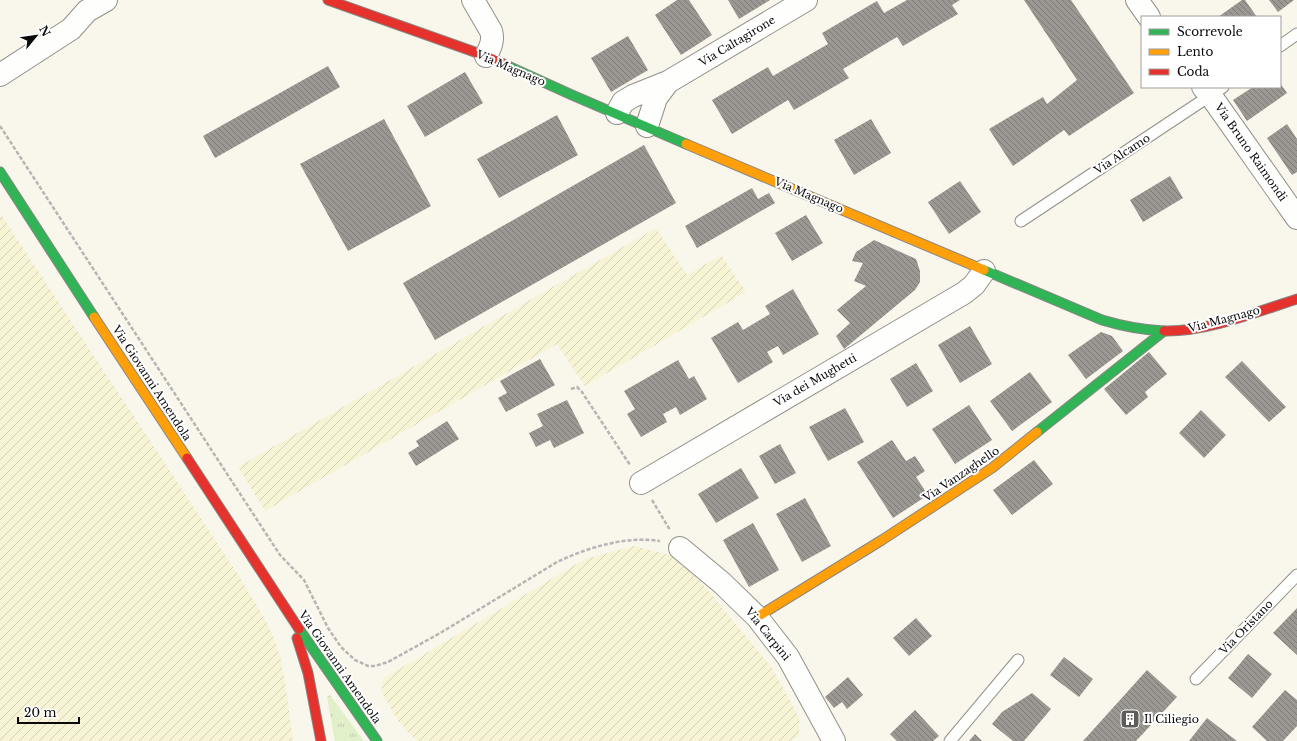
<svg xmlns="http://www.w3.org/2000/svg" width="1297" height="741" font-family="'Libre Baskerville',serif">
	<defs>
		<pattern id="farmland-furrows" width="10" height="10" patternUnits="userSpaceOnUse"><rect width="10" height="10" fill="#f7f4d6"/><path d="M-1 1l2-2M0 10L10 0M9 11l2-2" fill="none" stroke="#d2d0b6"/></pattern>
		<pattern id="grass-tufts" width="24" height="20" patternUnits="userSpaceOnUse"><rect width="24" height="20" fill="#e1f0c9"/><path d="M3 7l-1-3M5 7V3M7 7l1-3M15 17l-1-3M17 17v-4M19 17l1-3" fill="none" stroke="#c0ccab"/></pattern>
		<pattern id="building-back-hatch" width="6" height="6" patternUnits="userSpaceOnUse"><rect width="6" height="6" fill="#9b9893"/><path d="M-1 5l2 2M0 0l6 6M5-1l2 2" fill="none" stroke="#7d7a76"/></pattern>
	</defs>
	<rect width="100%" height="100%" fill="#f9f6ec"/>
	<path fill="url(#farmland-furrows)" d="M0,213L239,576L263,616L273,636L280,656L285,682L293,741H0Z
		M656,228L687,275L721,255L746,292L585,386L557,344L265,511L238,467Z
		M634,546L670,555L700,581L772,668L799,717V736L791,741H417L398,721L381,691L384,678L585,559Z"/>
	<path fill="url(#grass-tufts)" d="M330,695L364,741H335L327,697Z"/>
	<path fill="url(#building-back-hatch)" d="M677,0H689L712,35L681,55L655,15Z
		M728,0H770L739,19Z
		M907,0H960L952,5L958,14L903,46L897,37L843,69L849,78L794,110L788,100L732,134L712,100L768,67L773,76L828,44L822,33L877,1L884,13Z
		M1024,0H1071L1134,93L1069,136L1064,130L1013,166L989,129L1043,97L1047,104L1077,80Z
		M1242,0H1245L1257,17H1218Z
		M1269,0H1294L1278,12Z
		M628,36L648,70L611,92L591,58Z
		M328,66L340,87L215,158L203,136Z
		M465,72L483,103L425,137L407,106Z
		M1280,83L1287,93L1247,121L1233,100L1253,87H1280Z
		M557,115L578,155L499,198L477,159Z
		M384,119L431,206L348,251L300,164Z
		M871,119L891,153L854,175L834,140Z
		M1287,124L1297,139V172L1292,175L1267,138Z
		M644,145L676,203L435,340L403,283Z
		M1170,176L1183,198L1143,222L1130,200Z
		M960,181L981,212L949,234L928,202Z
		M752,188L758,199L769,193L775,203L697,248L685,226Z
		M806,215L823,243L792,261L775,233Z
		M874,240L916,259L920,271V282L915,290L844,349L836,336L850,323L837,310L866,286L854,281L863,263L852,261L856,252Z
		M793,289L819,334L783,355L778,346L767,352L773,362L738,383L711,338L738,322L743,330L770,314L765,306Z
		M970,326L992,364L960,383L938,345Z
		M1101,332L1112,336L1123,351L1086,379L1068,355Z
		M1149,352L1167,374L1145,392L1148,397L1126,415L1104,389Z
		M540,359L555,385L506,412L498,398L507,393L500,381Z
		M678,360L689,379L694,376L707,399L680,415L676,407L663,414L667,422L641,437L627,414L635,409L624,391Z
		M1242,361L1286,407L1269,422L1225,377Z
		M916,363L933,391L907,407L890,379Z
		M1030,372L1052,402L1012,431L990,401Z
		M567,400L584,433L554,448L550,440L536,447L529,433L543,426L537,414Z
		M969,405L992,440L955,464L932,429Z
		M845,408L864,442L828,461L809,427Z
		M1201,410L1226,435L1204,458L1179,433Z
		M447,421L459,439L416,466L408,453L419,446L416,441Z
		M892,440L906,461L915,456L925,471L916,477L928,495L893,518L857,462Z
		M780,444L796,473L775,484L759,456Z
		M1034,460L1053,484L1012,515L993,490Z
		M741,468L759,498L716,523L698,494Z
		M805,498L831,546L802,562L776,514Z
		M753,523L779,570L749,587L723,540Z
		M1297,608V655L1273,633Z
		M916,618L932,636L909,656L893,638Z
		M1248,654L1272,674L1252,698L1228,678Z
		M1064,657L1093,679L1079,697L1050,675Z
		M1147,670L1177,697L1136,741H1083Z
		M848,677L863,695L847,709L842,702L834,708L825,697Z
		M1285,690L1297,700V726L1283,741H1267L1252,727Z
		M1032,693L1051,709L1024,741H1013L992,724L1002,712Z
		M915,710L939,736L933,741H897L890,734Z
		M1207,718L1237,741H1189Z
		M975,734L982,741H969Z"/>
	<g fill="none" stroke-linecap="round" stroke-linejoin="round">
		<defs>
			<path id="lane" d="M1280,46L1297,34
				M1021,221L1223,87
				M1196,679L1297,575
				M950,741L1018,660"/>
			<path id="street" d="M473,0L491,31C494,41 490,48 486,56
				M1137,0L1149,17
				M0,75L71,29L87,11L106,0
				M1203,87L1211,96L1297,218
				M617,113L623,102L633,96L668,82L806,0
				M647,126L656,98L668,82
				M641,483L964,293L974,285L984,271
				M680,548L722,583L757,617L788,657L834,741"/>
			<path id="fast" d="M508,66L572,95L686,144
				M0,172L94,317
				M984,270L1102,320C1122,326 1143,330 1164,331
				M1037,432L1164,331
				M299,629L377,741"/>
			<path id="slow" d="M686,144L984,270
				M94,317L187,458
				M757,617L882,540L992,468L1037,432"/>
			<path id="jam" d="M328,0L486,56L508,66
				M1164,331C1207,332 1256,312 1297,299
				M187,458L299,629
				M297,638L308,673L321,741"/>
		</defs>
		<use href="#lane" stroke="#91908b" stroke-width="13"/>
		<use href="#street" stroke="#91908b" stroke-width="24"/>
		<use href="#fast" stroke="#888682" stroke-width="11"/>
		<use href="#slow" stroke="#888682" stroke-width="11"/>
		<use href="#jam" stroke="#888682" stroke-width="11"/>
		<path stroke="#b6b5b4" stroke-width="2.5" stroke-dasharray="4 2" stroke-linecap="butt" d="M0,126L280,555L304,580L328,628L341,647L355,660L368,666H375L388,662L442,632L557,562C589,547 625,536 660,541
			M571,389L577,387L582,392L630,465
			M652,500L670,530"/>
		<use href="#lane" stroke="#fefefc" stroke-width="11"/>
		<use href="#street" stroke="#fefefc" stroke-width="22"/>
		<use href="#fast" stroke="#30b455" stroke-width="9"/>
		<use href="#slow" stroke="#ff9f0a" stroke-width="9"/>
		<use href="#jam" stroke="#e5322d" stroke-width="9"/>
	</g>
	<defs>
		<symbol id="building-square" viewBox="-11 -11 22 22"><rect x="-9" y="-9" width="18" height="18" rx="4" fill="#5d5c58" stroke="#fff"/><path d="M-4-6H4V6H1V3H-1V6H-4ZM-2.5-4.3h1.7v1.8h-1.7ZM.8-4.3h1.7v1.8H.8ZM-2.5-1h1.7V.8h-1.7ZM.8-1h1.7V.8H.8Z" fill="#fff"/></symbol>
	</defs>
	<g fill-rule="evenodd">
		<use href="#building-square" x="1119" y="708" width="22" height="22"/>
	</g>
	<g text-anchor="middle" stroke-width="4" stroke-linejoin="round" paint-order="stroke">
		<g font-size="11" fill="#090909" stroke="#fff">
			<text transform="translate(737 41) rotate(-31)" y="4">Via Caltagirone</text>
			<text transform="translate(511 68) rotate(23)" y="4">Via Magnago</text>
			<text transform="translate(1251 152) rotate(55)" y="4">Via Bruno Raimondi</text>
			<text transform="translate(1122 154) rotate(-33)" y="4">Via Alcamo</text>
			<text transform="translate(809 195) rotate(23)" y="4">Via Magnago</text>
			<text transform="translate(1224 319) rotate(-15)" y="4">Via Magnago</text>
			<text transform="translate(815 380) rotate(-30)" y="4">Via dei Mughetti</text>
			<text transform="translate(152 383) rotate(57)" y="4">Via Giovanni Amendola</text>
			<text transform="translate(961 474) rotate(-34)" y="4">Via Vanzaghello</text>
			<text transform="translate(1246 627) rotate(-46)" y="4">Via Oristano</text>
			<text transform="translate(768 634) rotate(51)" y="4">Via Carpini</text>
			<text transform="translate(340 667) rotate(55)" y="4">Via Giovanni Amendola</text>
		</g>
		<g font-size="11" fill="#090909" stroke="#fff" text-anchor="start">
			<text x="1144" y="723">Il Ciliegio</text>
		</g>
	</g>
	<rect x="1141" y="16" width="140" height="72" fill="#ffffff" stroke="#9d9d9d"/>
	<rect x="1149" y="29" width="20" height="6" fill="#30b455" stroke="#9d9d9d"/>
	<text x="1177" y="36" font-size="12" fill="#090909">Scorrevole</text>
	<rect x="1149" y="49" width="20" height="6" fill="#ff9f0a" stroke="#9d9d9d"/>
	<text x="1177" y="56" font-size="12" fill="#090909">Lento</text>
	<rect x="1149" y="69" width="20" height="6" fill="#e5322d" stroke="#9d9d9d"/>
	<text x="1177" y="76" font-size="12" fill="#090909">Coda</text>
	<g transform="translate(36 36) rotate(61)" stroke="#ffffff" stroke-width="3" paint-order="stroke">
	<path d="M0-3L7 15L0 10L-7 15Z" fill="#090909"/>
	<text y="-6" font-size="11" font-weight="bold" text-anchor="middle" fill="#090909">N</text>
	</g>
	<path d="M18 717v6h61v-6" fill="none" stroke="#090909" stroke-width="2"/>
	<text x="24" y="717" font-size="12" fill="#090909" stroke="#ffffff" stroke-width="3" paint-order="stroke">20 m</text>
</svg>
